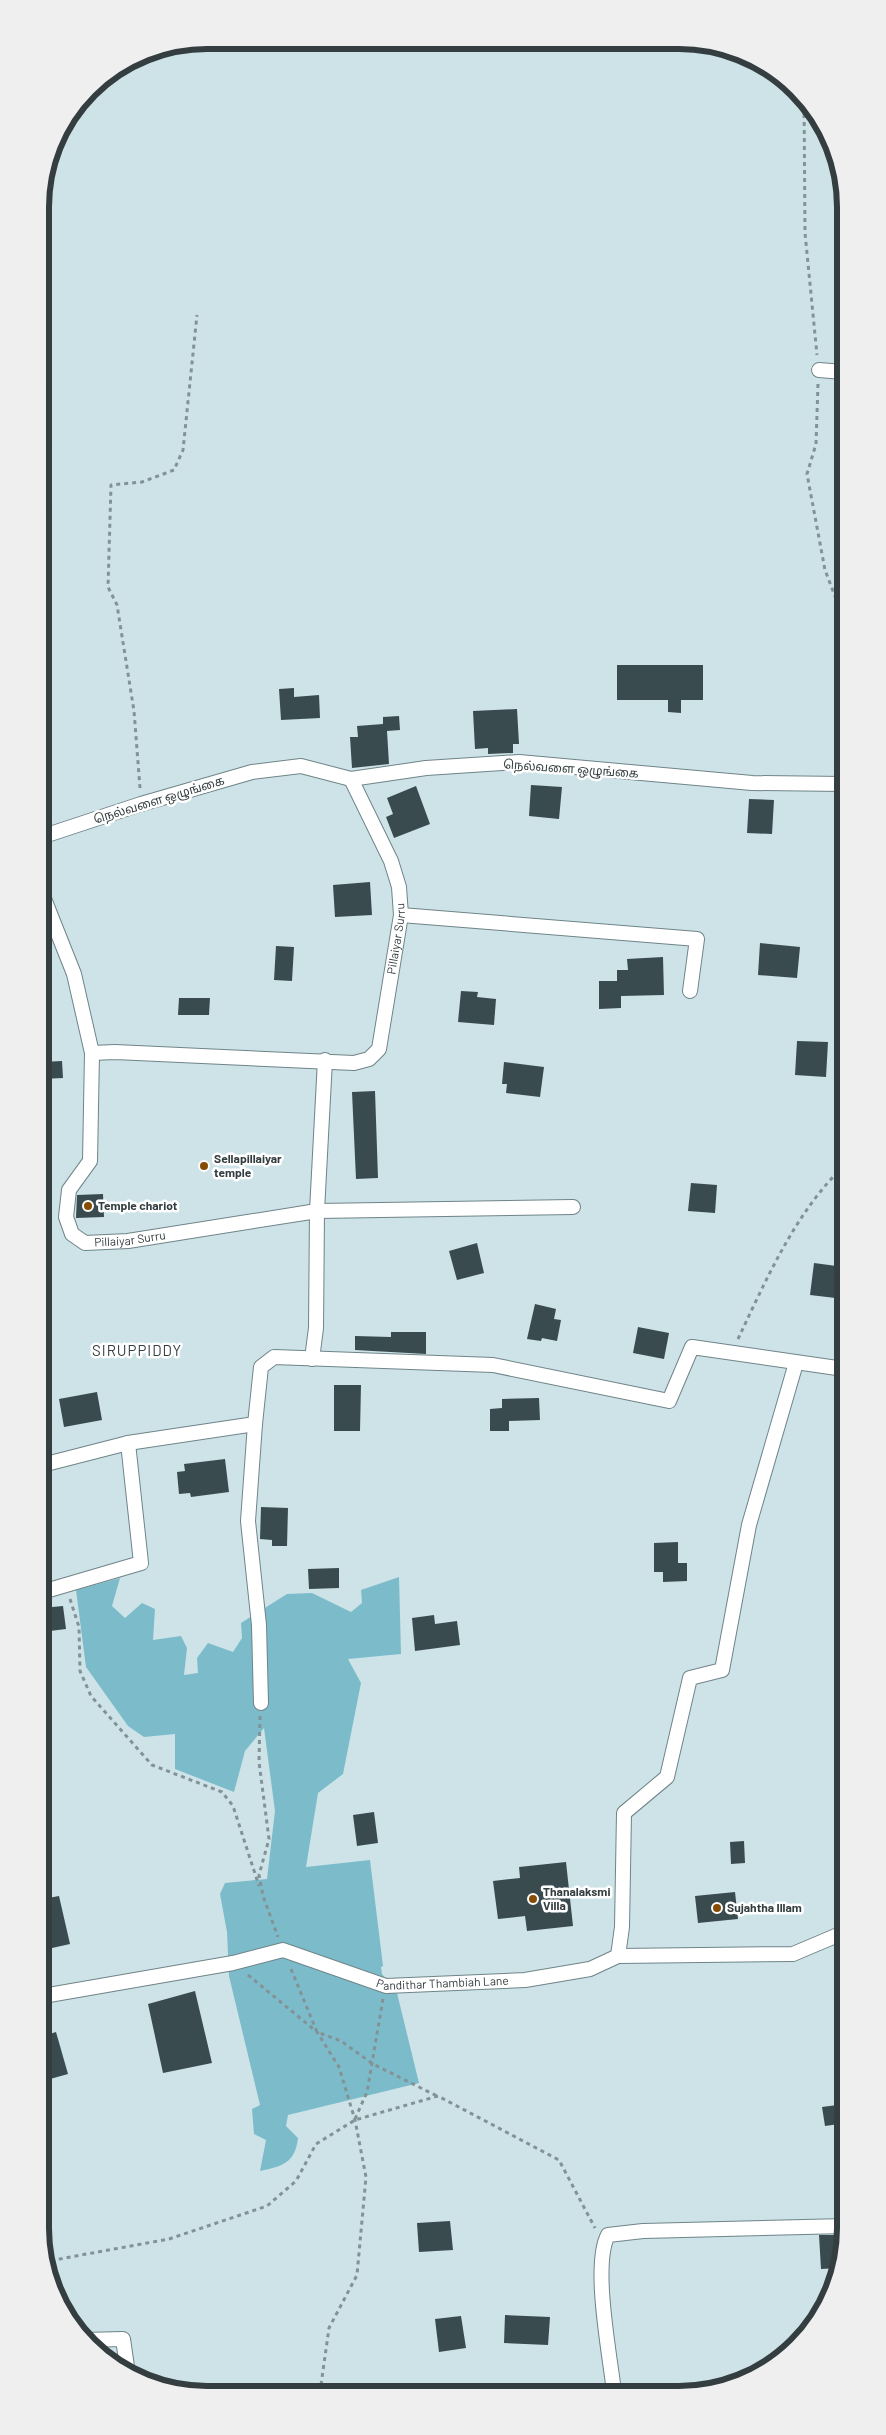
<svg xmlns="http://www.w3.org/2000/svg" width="886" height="2435" font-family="Barlow,'Noto Sans Tamil',sans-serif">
	<rect width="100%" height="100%" fill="#cde3e8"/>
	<path fill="#7cbcca" d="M399,1577L401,1654L348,1659L361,1683L343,1774L318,1793L306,1867L370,1860L383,1966L381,1967L382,1974L397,1993L419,2083L288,2115L286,2126L298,2138C295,2163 283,2166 260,2171L266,2140L254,2134L252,2109L260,2105L229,1976L227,1932L220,1894L225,1883L267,1879L275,1811L264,1728L245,1751L234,1792L175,1769V1734L144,1737L128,1726L86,1667L76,1590L120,1578L112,1606L125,1618L142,1603L155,1609L153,1640L181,1636L187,1648L184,1675L198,1673L197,1658L208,1643L233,1652L242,1638L241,1623L287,1594L312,1593L351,1612L362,1603L361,1590Z"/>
	<path fill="#394b4f" d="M617,665H703V700H681V713L668,712V700H617Z
		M294,688V697L319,695L320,718L281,720L279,689Z
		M517,709L519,744H513V753L488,754V748L475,749L473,711Z
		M399,716L400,730L387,731L389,764L352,768L350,737H358L357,726L383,724V717Z
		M531,785L562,787L559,819L529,816Z
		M416,786L430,824L394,838L386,817L393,814L387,798Z
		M749,799L774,800L772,834L747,833Z
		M370,882L372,915L335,917L333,885Z
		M760,943L800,947L797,978L758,975Z
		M276,946L294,947L292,981L274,980Z
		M663,957L664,995L621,996V1008L599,1009V981H617V970H628L627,959Z
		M461,991L478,992L477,997L496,999L494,1025L458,1022Z
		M179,998H210L209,1015H178Z
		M797,1041L828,1042L826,1077L795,1075Z
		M62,1061L63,1078L42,1079V1062Z
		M504,1062L544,1067L540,1097L506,1093L507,1084H502Z
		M375,1091L378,1178L356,1179L352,1092Z
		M691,1183L717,1185L715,1213L688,1211Z
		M103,1194L104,1217L76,1218L77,1195Z
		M477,1243L484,1273L457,1280L449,1251Z
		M814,1263L844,1267V1299L810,1295Z
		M535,1304L556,1309L554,1319L561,1320L557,1341L542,1338L541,1341L527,1339Z
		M638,1327L669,1333L664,1359L633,1353Z
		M391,1332H426V1354L355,1350V1336L391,1337Z
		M334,1385H361L360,1431H334Z
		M97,1392L102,1420L64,1427L59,1399Z
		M539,1398L540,1420L509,1421V1431H490V1409L502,1408V1399Z
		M225,1459L229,1492L191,1497L190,1493L179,1494L177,1472L185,1471L184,1464Z
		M261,1507L288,1508L287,1546H272V1540L260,1539Z
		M678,1542V1563H687V1581L663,1582V1572H654V1543Z
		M339,1568V1588L309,1589L308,1569Z
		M63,1606L66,1629L42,1632V1608Z
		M434,1615L435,1624L457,1621L460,1645L415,1651L412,1618Z
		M374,1812L378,1843L357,1846L353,1815Z
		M744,1841L745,1863L731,1864L730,1842Z
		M566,1862L573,1926L527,1931L525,1916L498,1919L493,1881L520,1878L519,1867Z
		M735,1892L738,1919L698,1923L695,1896Z
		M59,1896L70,1944L43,1950V1899Z
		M195,1991L212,2063L163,2073L148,2004Z
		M56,2032L68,2074L43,2081V2036Z
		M845,2104L846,2123L825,2126L822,2107Z
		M450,2221L453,2250L419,2252L417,2223Z
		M819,2235H844L845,2243L839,2268L821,2269Z
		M505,2315L550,2317L548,2345L504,2343Z
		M461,2316L466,2348L439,2352L435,2319Z"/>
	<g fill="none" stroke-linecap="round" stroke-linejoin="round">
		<defs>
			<g id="minor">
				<path d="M819,370L843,372"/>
				<path d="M41,833L50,834L141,804L252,772L301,766L351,779L426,768L519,762L752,783L844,784"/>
				<path id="s1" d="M41,891L74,974L92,1053L115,1052L354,1063L369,1059L379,1049L401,915L399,887L391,861L351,779"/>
				<path d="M401,915L697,939L690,991"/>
				<path id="s2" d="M92,1053L90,1161L69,1190L66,1217L72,1234L85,1243L128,1241L317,1211L573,1207"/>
				<path d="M312,1359L316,1328L317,1211L325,1060"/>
				<path d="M255,1424L248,1521L259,1625L261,1703"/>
				<path d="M42,1462L50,1463L128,1443L255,1424L261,1367L274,1357L493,1365L669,1401L692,1347L844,1369"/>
				<path d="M42,1592L141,1563L128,1443"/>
				<path d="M618,1956L622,1927L624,1813L667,1777L690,1678L722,1670L749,1525L796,1363"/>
				<path id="s3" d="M43,1996L233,1963L283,1950L386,1986L525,1980L590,1969L618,1956L793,1954L845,1932"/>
				<path d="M84,2340L123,2339L128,2374"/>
				<path d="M614,2392C610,2355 592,2265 608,2235L643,2231L846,2226"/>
			</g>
		</defs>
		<use href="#minor" stroke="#6f8488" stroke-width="16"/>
		<path stroke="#839296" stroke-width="3" stroke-dasharray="4 4" stroke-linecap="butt" d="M804,98L805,233L817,355
			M818,384L816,444L807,474L825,570L843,617
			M140,788L134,711L117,605L108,587L111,485L142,482L174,470L183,450L197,315
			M738,1339C766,1280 796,1211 844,1166
			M70,1599L79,1627L80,1671L91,1696L152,1765L222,1792L233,1806L259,1886
			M260,1716L259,1762L269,1839L259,1875L263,1896L278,1937
			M291,1969L317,2032L341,2041L373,2064L437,2096
			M248,1975L317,2032L339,2067L355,2120L366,2177L357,2275L329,2328L320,2392
			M355,2119L367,2092L383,1999
			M43,2262L169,2239L267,2206L296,2181L316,2144L355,2120L438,2096L559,2160L595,2228"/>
		<use href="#minor" stroke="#fff" stroke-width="14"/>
	</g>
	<g fill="#864c03" stroke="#fff" stroke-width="2">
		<circle cx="204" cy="1166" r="5"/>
		<circle cx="88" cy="1206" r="5"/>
		<circle cx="533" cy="1899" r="5"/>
		<circle cx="717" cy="1908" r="5"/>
	</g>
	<g text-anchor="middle" stroke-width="5" stroke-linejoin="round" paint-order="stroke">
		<g font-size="12" fill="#343d3f" stroke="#fff">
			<text transform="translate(571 769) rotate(4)" y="4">நெல்வளை ஒழுங்கை</text>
			<text transform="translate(159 800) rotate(-17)" y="4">நெல்வளை ஒழுங்கை</text>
			<text dy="4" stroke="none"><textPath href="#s1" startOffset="574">Pillaiyar Surru</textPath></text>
			<text dy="4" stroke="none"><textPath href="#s2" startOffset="250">Pillaiyar Surru</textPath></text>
			<text dy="4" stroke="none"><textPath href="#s3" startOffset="410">Pandithar Thambiah Lane</textPath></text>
		</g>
		<g font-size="12" font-weight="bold" fill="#343d3f" stroke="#fff" text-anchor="start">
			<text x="214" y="1163">Sellapillaiyar<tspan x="214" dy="14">temple</tspan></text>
			<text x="98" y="1210">Temple chariot</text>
			<text x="543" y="1896">Thanalaksmi<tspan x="543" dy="14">Villa</tspan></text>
			<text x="727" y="1912">Sujahtha Illam</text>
		</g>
		<g font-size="15" letter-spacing="1" fill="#343d3f" stroke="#fff">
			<text x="137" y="1356">SIRUPPIDDY</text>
		</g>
	</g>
	<path d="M0 0H886V2435H0ZM207 49H679A158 158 0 0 1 837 207V2228A158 158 0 0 1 679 2386H207A158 158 0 0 1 49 2228V207A158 158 0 0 1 207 49Z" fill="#efeff0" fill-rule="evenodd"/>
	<path fill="none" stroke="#343d3f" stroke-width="6" d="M207 49H679A158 158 0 0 1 837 207V2228A158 158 0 0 1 679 2386H207A158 158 0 0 1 49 2228V207A158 158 0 0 1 207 49Z"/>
</svg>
